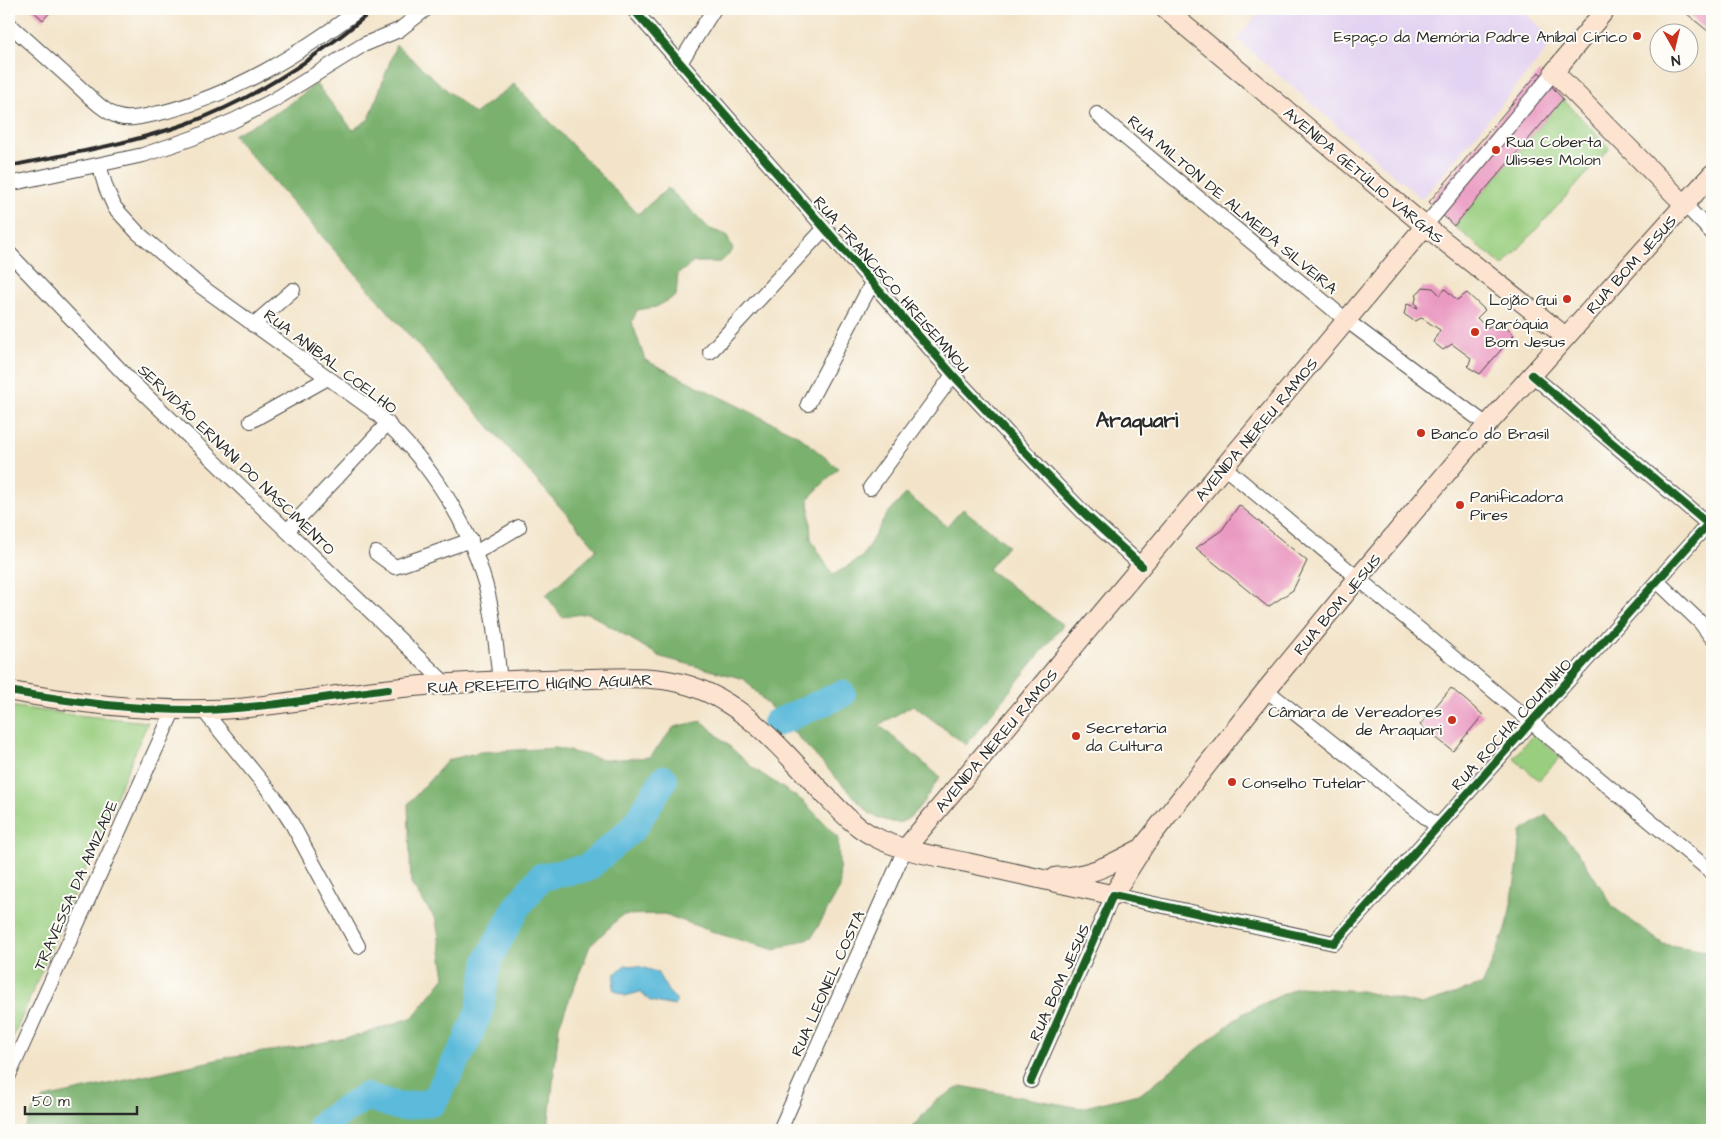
<svg xmlns="http://www.w3.org/2000/svg" width="1721" height="1139" font-family="'Architects Daughter',sans-serif">
	<rect width="100%" height="100%" fill="#fdfcf7"/>
	<filter id="ink" filterUnits="userSpaceOnUse"><feTurbulence type="fractalNoise" baseFrequency=".02" numOctaves="2"/><feDisplacementMap in="SourceGraphic" scale="10" xChannelSelector="R" yChannelSelector="G"/><feConvolveMatrix kernelMatrix="1 2 1 2 8 2 1 2 1" color-interpolation-filters="sRGB"/></filter>
	<filter id="wash" filterUnits="userSpaceOnUse"><feTurbulence type="fractalNoise" baseFrequency=".0096" numOctaves="4" result="noise"/><feDisplacementMap in="SourceGraphic" scale="20" xChannelSelector="R" yChannelSelector="G"/><feGaussianBlur stdDeviation="1.12" result="paint"/><feColorMatrix in="noise" values="0 0 0 0 0 0 0 0 0 0 0 0 0 0 0 0 0 1.4 0 .05"/><feComposite in="paint" operator="in"/></filter>
	<g filter="url(#wash)">
		<rect width="100%" height="100%" fill="#f3e4c9"/>
		<path fill="#e3d3f2" d="M1262,9H1520L1555,40L1422,199L1237,39Z"/>
		<path fill="#99ce7f" stroke="#627c55" d="M1563,99L1610,148L1503,266L1454,226Z
			M9,706L66,714L148,722L9,1047Z
			M1534,734L1560,757L1539,780L1513,758Z"/>
		<path fill="#7ab16e" stroke="#526e4c" d="M396,45L474,114L514,84L638,214L668,188L710,229L727,235L733,250L721,262H694L678,274L676,296L656,307L637,310L632,322L645,360L799,436L838,468L809,498L811,539L833,575L862,557L887,514L906,494L947,526L963,509L1008,545L988,569L1063,625L966,745L913,705L879,725L940,777C931,789 916,818 901,822C891,824 879,818 870,814L744,679L661,657L588,613L562,617L546,595L597,549L233,135L281,110L316,84L353,130L369,119Z
			M702,721L753,768L804,802L838,838L840,888L812,937L775,950L719,934L664,914L622,915L590,946L559,1026L548,1130H24L34,1108L45,1098L234,1056L299,1047L361,1035L413,1017L445,977L436,920L411,884L408,804L448,760L480,752L556,748L606,760L650,757L674,727Z
			M1546,815L1579,853L1613,907L1663,944L1712,952V1130H910L934,1102L961,1086L1081,1108L1142,1093L1242,1014L1298,987L1361,991L1422,1005L1483,984L1507,926L1518,864L1521,832Z"/>
		<path fill="#5cbada" stroke="#447282" d="M625,965L641,967L657,972L668,991L677,1000L674,1006L650,1001L640,992L625,996L613,989L615,974Z"/>
		<g fill="none" stroke-linecap="round" stroke-linejoin="round">
			<path stroke="#5cbada" stroke-width="28" d="M776,723L842,694
				M325,1130L322,1125L366,1096L400,1107L433,1102L466,1043L480,1009L488,960L517,907L541,877L587,868L634,827L664,779"/>
		</g>
		<g id="blocks">
			<path fill="#ea99c1" d="M31,9H53L43,20Z
				M1681,9H1709L1712,11V29L1709,32Z
				M1539,72L1563,99L1454,226L1429,202Z
				M1423,287L1433,288L1440,295L1445,289L1457,300L1467,293L1485,310L1477,318L1487,328L1499,321L1514,335L1480,374L1468,367L1471,358L1452,344L1443,350L1433,342L1440,330L1422,318L1414,321L1404,314L1407,304L1418,308L1415,303L1417,294Z
				M1239,505L1307,561L1293,590L1268,607L1196,548L1222,530Z
				M1451,688L1483,715L1453,751L1420,725Z"/>
		</g>
	</g>
	<g filter="url(#ink)">
		<use href="#blocks" fill-opacity="0" stroke="#494743" stroke-width="1"/>
		<g fill="none" stroke-linecap="round" stroke-linejoin="round">
			<defs>
				<path id="street" d="M633,9L953,375L1043,471L1085,514L1142,566
					M9,24C31,44 54,64 77,85C89,96 103,111 119,117C132,121 147,115 160,113C234,95 299,54 360,9
					M680,63L714,9
					M1097,114L1346,320L1487,425
					M99,165L106,188L115,208L138,233L199,285L370,408C424,454 466,515 485,583C494,614 496,648 500,681
					M9,184L143,155L193,138L235,120L274,100L363,45L399,30L426,9
					M1685,205L1712,233
					M1425,226L1554,72
					M9,253L130,380L446,684
					M253,325L293,290
					M710,352L824,229
					M808,404L872,283
					M251,421L328,378
					M1224,467L1709,870L1712,865
					M870,488L953,375
					M287,531L388,423
					M376,553L395,567L471,540
					M475,553L519,527
					M1657,581L1700,622L1712,638
					M1266,690L1438,827
					M203,710L275,798L292,824L358,946
					M9,1075L174,709
					M1031,1081L1113,895L1334,943L1708,524L1532,375
					M780,1130L905,849"/>
				<path id="secondary" d="M1165,9L1425,226L1566,337
					M1606,9L1554,72L1685,205
					M9,691C85,705 165,714 243,708C292,703 340,694 389,689C450,682 510,680 571,679C604,679 639,675 671,681C738,693 780,748 824,794C839,809 853,826 873,836C903,852 936,856 969,863C1017,874 1065,884 1113,895L1145,844L1266,690L1358,578L1487,425L1712,174
					M905,849L1425,226
					M1056,877C1087,878 1114,863 1140,849"/>
			</defs>
			<use href="#street" stroke="#494743" stroke-width="16"/>
			<use href="#secondary" stroke="#494743" stroke-width="21"/>
			<use href="#street" stroke="#fff" stroke-width="14"/>
			<use href="#secondary" stroke="#fde4d1" stroke-width="19"/>
			<path stroke="#2b2b2b" stroke-width="4" d="M9,166C68,154 129,144 186,124C255,99 319,56 374,9"/>
			<defs>
				<path id="cycleway" d="M633,9L953,375L1043,471L1085,514L1142,566
					M9,691C72,702 138,711 202,710C265,708 326,697 388,689
					M1031,1081L1113,895L1334,943L1708,524L1532,375"/>
			</defs>
			<use href="#cycleway" stroke="#fdfcf7" stroke-width="11"/>
			<use href="#cycleway" stroke="#1b5e20" stroke-width="8"/>
		</g>
	</g>
	<g fill="#c8321e" stroke="#fdfcf7" stroke-width="2">
		<circle cx="1637" cy="36" r="5"/>
		<circle cx="1496" cy="150" r="5"/>
		<circle cx="1567" cy="299" r="5"/>
		<circle cx="1475" cy="332" r="5"/>
		<circle cx="1421" cy="433" r="5"/>
		<circle cx="1460" cy="505" r="5"/>
		<circle cx="1452" cy="720" r="5"/>
		<circle cx="1076" cy="736" r="5"/>
		<circle cx="1232" cy="782" r="5"/>
	</g>
	<g text-anchor="middle" stroke-width="4" stroke-linejoin="round" paint-order="stroke">
		<g font-size="16" fill="#2b2b2b" stroke="#fdfcf7" text-anchor="start">
			<text x="1627" y="42" text-anchor="end">Espaço da Memória Padre Aníbal Círico</text>
			<text x="1506" y="147">Rua Coberta<tspan x="1506" dy="18">Ulisses Molon</tspan></text>
			<text x="1557" y="305" text-anchor="end">Lojão Gui</text>
			<text x="1485" y="329">Paróquia<tspan x="1485" dy="18">Bom Jesus</tspan></text>
			<text x="1431" y="439">Banco do Brasil</text>
			<text x="1470" y="502">Panificadora<tspan x="1470" dy="18">Pires</tspan></text>
			<text x="1442" y="717" text-anchor="end">Câmara de Vereadores<tspan x="1442" dy="18">de Araquari</tspan></text>
			<text x="1086" y="733">Secretaria<tspan x="1086" dy="18">da Cultura</tspan></text>
			<text x="1242" y="788">Conselho Tutelar</text>
		</g>
		<g font-size="16" fill="#2b2b2b" stroke="#fdfcf7">
			<text transform="translate(1364 175) rotate(40)" y="6">AVENIDA GETÚLIO VARGAS</text>
			<text transform="translate(1233 204) rotate(40)" y="6">RUA MILTON DE ALMEIDA SILVEIRA</text>
			<text transform="translate(1631 264) rotate(-48)" y="6">RUA BOM JESUS</text>
			<text transform="translate(892 284) rotate(49)" y="6">RUA FRANCISCO HREISEMNOU</text>
			<text transform="translate(331 361) rotate(37)" y="6">RUA ANÍBAL COELHO</text>
			<text transform="translate(1256 429) rotate(-50)" y="6">AVENIDA NEREU RAMOS</text>
			<text transform="translate(237 459) rotate(44)" y="6">SERVIDÃO ERNANI DO NASCIMENTO</text>
			<text transform="translate(1337 604) rotate(-50)" y="6">RUA BOM JESUS</text>
			<text transform="translate(540 683) rotate(-2)" y="6">RUA PREFEITO HIGINO AGUIAR</text>
			<text transform="translate(1511 724) rotate(-48)" y="6">RUA ROCHA COUTINHO</text>
			<text transform="translate(996 740) rotate(-50)" y="6">AVENIDA NEREU RAMOS</text>
			<text transform="translate(75 885) rotate(-66)" y="6">TRAVESSA DA AMIZADE</text>
			<text transform="translate(1059 982) rotate(-66)" y="6">RUA BOM JESUS</text>
			<text transform="translate(827 983) rotate(-66)" y="6">RUA LEONEL COSTA</text>
		</g>
		<g font-size="21" font-weight="bold" fill="#2b2b2b" stroke="#fdfcf7">
			<text x="1137" y="427">Araquari</text>
		</g>
	</g>
	<rect width="1721" height="1139" fill="none" stroke="#fdfcf7" stroke-width="30"/>
	<g transform="translate(1674 48) rotate(172)"><circle r="24" fill="#fdfcf7" stroke="#a9a8a5"/>
	<path d="M0-4L9 19L0 12L-9 19Z" fill="#c8321e"/>
	<text y="-8" font-size="14" font-weight="bold" text-anchor="middle" fill="#2b2b2b">N</text>
	</g>
	<path d="M25 1106v8h112v-8" fill="none" stroke="#2b2b2b" stroke-width="2.5"/>
	<text x="32" y="1106" font-size="15" fill="#2b2b2b" stroke="#fdfcf7" stroke-width="4" paint-order="stroke">50 m</text>
</svg>
